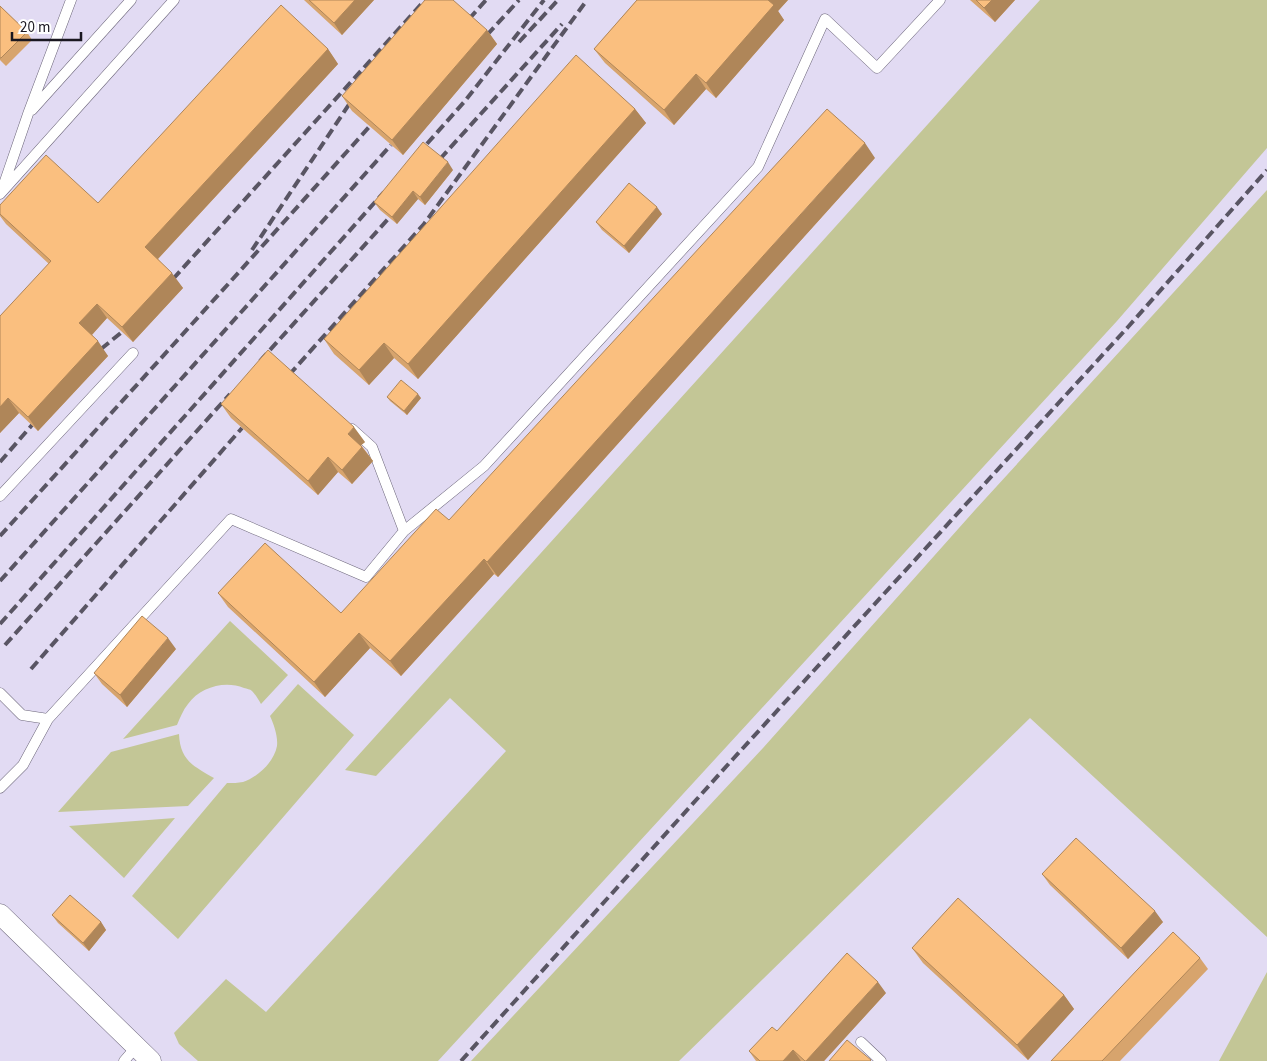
<svg xmlns="http://www.w3.org/2000/svg" width="1267" height="1061" font-family="'Source Sans 3',sans-serif">
	<rect width="100%" height="100%" fill="#e2dbf3"/>
	<path fill="#c3c696" d="M1040,0H1267V148L1117,321L438,1061H198L179,1044L174,1033L226,979L266,1012L506,751L450,698L376,776L345,770Z
		M1267,190V937L1030,718L679,1061H471L763,748L975,510Z
		M230,621L288,675L261,704C259,700 255,694 252,691C250,689 247,689 244,688C225,680 200,687 188,704C183,710 180,718 177,725L123,739Z
		M298,684L354,735L178,939L132,896L227,783C233,783 238,783 243,782C258,777 274,762 277,746C278,736 274,725 270,716Z
		M179,734C180,760 193,766 214,778L188,806L58,812L111,752Z
		M175,818L124,878L69,826Z
		M1267,972V1061H1219Z"/>
	<g fill="none" stroke-linecap="round" stroke-linejoin="round">
		<defs>
			<path id="lane" d="M32,110L131,0
				M3,187L28,114L71,0
				M0,194L174,0
				M0,496L133,353
				M404,531L484,466L758,167L825,19L877,68L940,0
				M0,693L22,715L48,719L231,519L366,577L404,531L372,447L352,429
				M0,788L23,765L48,719
				M861,1042L881,1061
				M124,1061L136,1047"/>
			<path id="street" d="M0,914L151,1061"/>
		</defs>
		<use href="#lane" stroke="#6c667a" stroke-width="11"/>
		<use href="#street" stroke="#6c667a" stroke-width="21"/>
		<use href="#lane" stroke="#fff" stroke-width="10"/>
		<use href="#street" stroke="#fff" stroke-width="20"/>
		<path stroke="#595563" stroke-width="4" stroke-dasharray="10 5" stroke-linecap="butt" d="M469,19L486,0
			M487,35L519,0
			M519,42L558,0
			M417,155L465,101L544,0
			M440,159L562,24
			M252,250L356,94
			M173,279L425,0
			M101,349L122,332
			M260,361L389,218
			M289,375L424,224L587,0
			M0,462L32,425
			M0,536L230,282L370,126
			M0,581L391,145
			M0,624L384,192
			M5,645L230,394
			M31,669L242,428
			M461,1061L733,759L1128,327L1267,170"/>
	</g>
	<path fill="#d7a46d" d="M304,0H374L342,35Z
		M637,0H788L778,11L784,20L716,98L706,89L674,125L605,63L594,49Z
		M970,0H1015L995,22Z
		M0,6L27,32L32,40L6,66L0,60Z
		M487,30L497,44L403,155L352,111L342,96Z
		M328,49L338,64L158,259L183,288L133,342L107,318L92,335L108,356L38,431L19,413L0,433V316L49,264L6,224L0,216V205L98,203Z
		M635,109L646,123L418,379L394,358L369,385L334,354L324,339Z
		M875,158L498,577L494,574L401,676L370,648L325,697L228,607L218,593L341,613Z
		M453,170L425,205L418,199L397,224L380,210L374,202Z
		M662,214L629,253L602,230L596,222Z
		M387,397L421,398L407,415L390,401Z
		M221,404L365,442L361,445L373,461L352,484L338,472L318,495L231,418Z
		M176,649L127,707L102,684L94,673Z
		M1042,874L1163,922L1128,959L1050,885Z
		M52,915L101,922L106,930L89,951L58,923Z
		M912,948L1064,995L1074,1009L1028,1060L923,963Z
		M1200,958L1208,969L1120,1061H1051Z
		M886,993L824,1061H756L749,1051L777,1031Z"/>
	<path fill="#af8659" d="M355,0H374L342,35L334,23Z
		M767,0H788L778,11L784,20L716,98L706,83Z
		M992,0H1015L995,22L984,8Z
		M487,30L497,44L403,155L392,140Z
		M328,49L338,64L155,262L145,247Z
		M696,74L706,89L674,125L664,110Z
		M635,109L646,123L418,379L408,364Z
		M865,143L875,158L498,577L487,562Z
		M448,162L453,170L425,205L420,197Z
		M413,191L418,199L397,224L392,217Z
		M657,207L662,214L629,253L624,246Z
		M172,273L183,288L133,342L122,327Z
		M97,304L107,318L89,338L79,323Z
		M98,341L108,356L38,431L28,417Z
		M384,343L394,358L369,385L359,370Z
		M418,394L421,398L407,415L404,411Z
		M8,398L19,413L0,433V407Z
		M354,427L365,442L358,448L348,434Z
		M362,447L373,461L352,484L342,470Z
		M328,457L338,472L318,495L308,481Z
		M484,559L494,574L401,676L390,661Z
		M359,633L370,648L325,697L314,682Z
		M168,638L176,649L127,707L120,695Z
		M1155,911L1163,922L1128,959L1121,948Z
		M101,922L106,930L89,951L83,943Z
		M878,982L886,993L824,1061H806Z
		M1064,995L1074,1009L1028,1060L1017,1045Z
		M793,1050L801,1061H783Z"/>
	<path fill="#fabf7f" stroke="#af8659" d="M309,0H355L334,23Z
		M425,0H453L487,30L392,140L342,96Z
		M637,0H768L774,5L706,83L696,74L664,110L594,49Z
		M976,0H992L984,8Z
		M281,5L328,49L145,247L172,273L122,327L97,304L79,323L98,341L28,417L8,398L0,407V316L51,261L0,214V205L46,155L98,203Z
		M0,6L27,32L1,58H0Z
		M576,55L635,109L408,364L384,343L359,370L324,339Z
		M827,109L865,143L487,562L484,559L390,661L359,633L314,682L218,593L265,543L341,613L436,509L449,520Z
		M423,142L448,162L420,197L413,191L392,217L374,202Z
		M629,183L657,207L624,246L596,222Z
		M268,350L354,427L348,434L362,447L342,470L328,457L308,481L221,404Z
		M401,380L418,394L404,411L387,397Z
		M142,616L168,638L120,695L94,673Z
		M1076,838L1155,911L1121,948L1042,874Z
		M70,895L101,922L83,943L52,915Z
		M958,898L1064,995L1017,1045L912,948Z
		M1173,932L1200,958L1102,1061H1051Z
		M847,953L878,982L806,1061H805L793,1050L783,1061H760L749,1051L772,1027L777,1031Z
		M847,1040L871,1060L870,1061H829Z"/>
	<path d="M12 32v8h69v-8" fill="none" stroke="#1a1720" stroke-width="2.5"/>
	<text x="20" y="32" font-size="15" fill="#1a1720" stroke="#ffffff" stroke-width="4" paint-order="stroke">20 m</text>
</svg>
